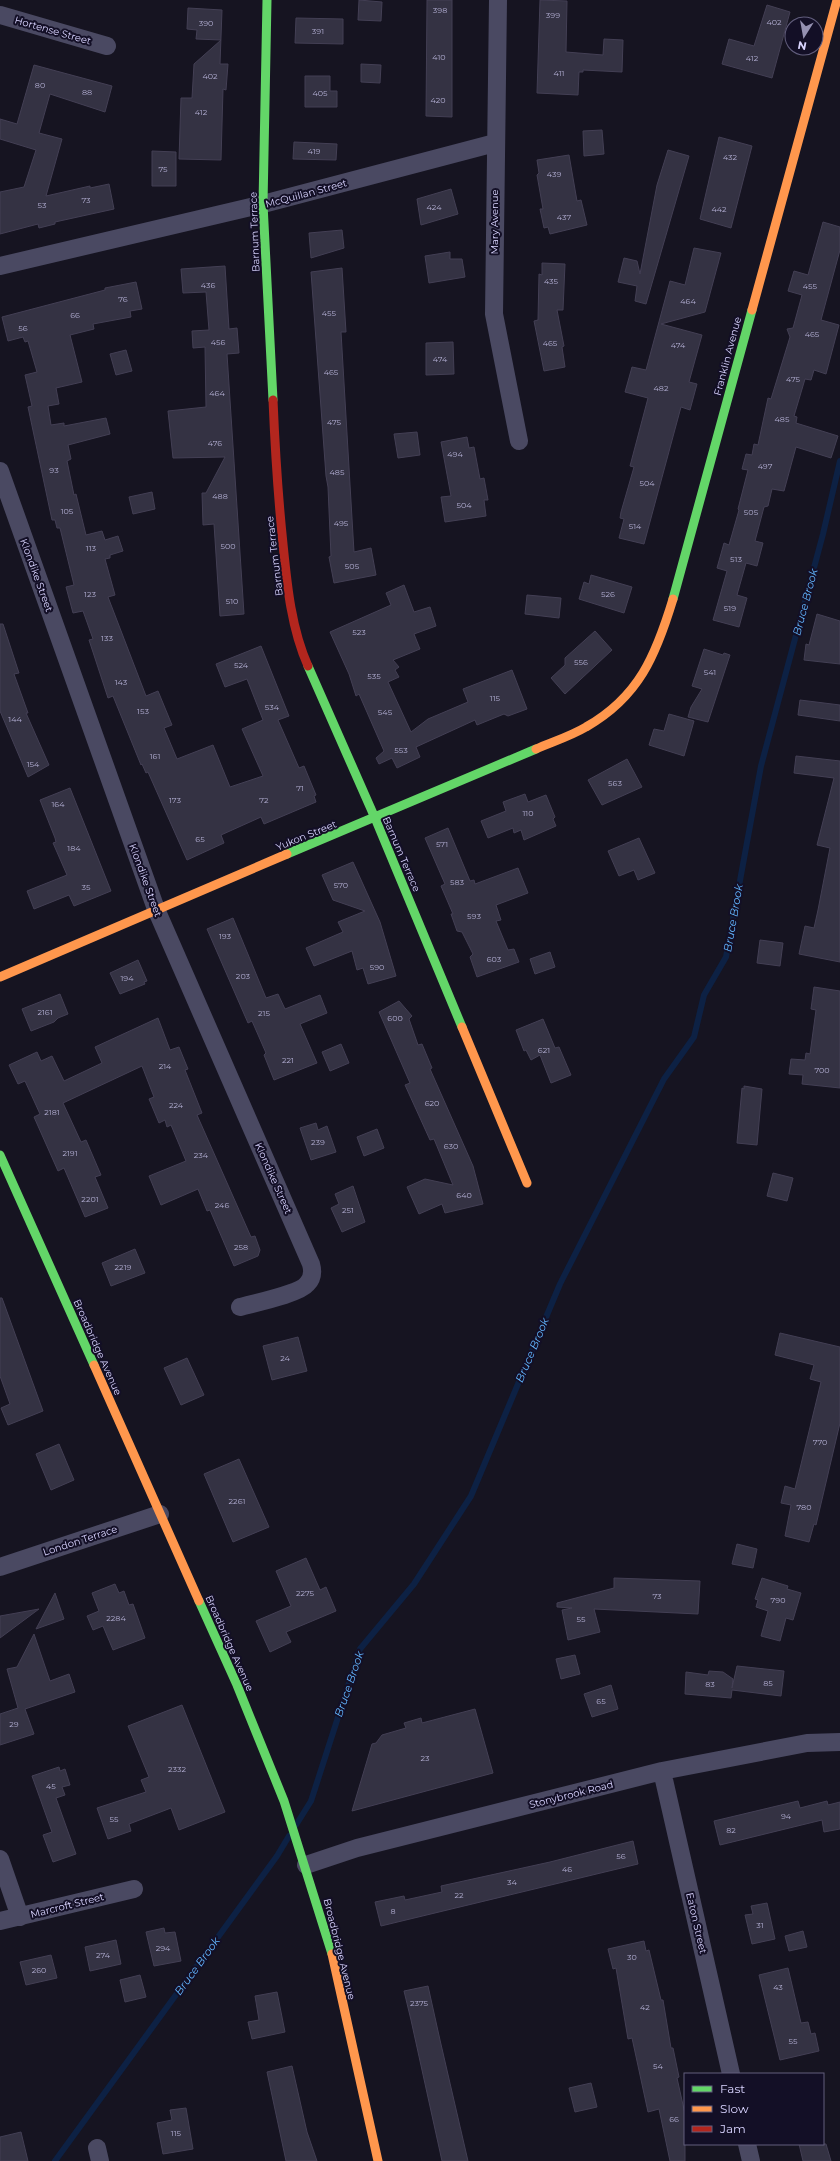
<svg xmlns="http://www.w3.org/2000/svg" width="840" height="2161" font-family="Montserrat,sans-serif">
	<rect width="100%" height="100%" fill="#161421"/>
	<g fill="none" stroke-linecap="round" stroke-linejoin="round">
		<path stroke="#0d2144" stroke-width="6" d="M296,1825L311,1801L360,1649L414,1584L471,1496L560,1284L664,1079L694,1037L704,995L726,957L761,766L823,534L840,461
			M55,2161L277,1856L289,1836"/>
	</g>
	<path fill="#343243" stroke="#433f54" d="M359,0L382,2L381,21L358,20Z
		M427,0H452V117L426,116Z
		M540,0L567,1L566,52L603,55L604,39L623,40L622,72L583,70V72H579L578,95L537,93Z
		M767,5L790,12L772,78L722,64L729,39L754,46Z
		M188,8L222,10L220,64H228L226,90L223,89L221,160L179,159L181,98H192L194,64L221,40L196,39L197,30L187,29Z
		M296,18L343,19V44L295,43Z
		M361,64L381,65L380,83L361,82Z
		M34,65L112,86L105,112L50,94L39,133L62,139L46,196L90,186V188L109,184L114,209L55,222V224L39,228L38,224L0,234V192L24,187L36,150L0,139V119L17,124Z
		M305,76H330V91H337V107H305Z
		M602,130L604,154L584,156L583,131Z
		M719,137L752,146L731,228L700,219Z
		M294,142L337,144L336,160L293,159Z
		M668,150L689,156L646,304L635,301L637,286L618,282L624,258L637,261L640,274L657,185Z
		M152,151L176,152V186H152Z
		M569,155L577,201L581,200L587,225L550,234L548,227L544,228L540,209H543L537,175L539,173L537,160Z
		M451,189L458,214L421,225L417,199Z
		M823,222L840,227V250L821,320L839,325L826,374L814,370L811,380L805,379L794,416L797,417L796,423L838,436L831,458L796,447L784,491L772,489L768,506L764,507L755,541L763,543L757,566L746,563L737,595L747,598L739,627L713,620L727,571L717,568L724,543L729,545L739,510L738,509L748,470L742,469L746,454L752,455L754,444L758,445L768,398L771,399L790,337L787,329L793,328L802,295L788,291L794,271L808,275Z
		M342,230L344,248L311,258L309,233Z
		M694,248L721,253L705,312L661,324L702,335L689,382L697,384L690,410L681,407L644,544L619,538L624,519L620,518L621,512L634,467L630,466L648,398L625,392L632,367L646,370L670,281L685,285Z
		M450,252V259H462L465,277L429,283L425,256Z
		M542,263L565,264L563,310H557L564,346L562,347L565,367L544,371L534,321L538,320L539,274L542,275Z
		M225,266L229,329L237,328L239,353L227,354L244,614L220,616L214,524L203,525L202,493H206L225,457L173,458L168,411L206,407L205,347L193,348L192,331L209,330L206,292L183,293L181,269Z
		M342,268L346,332H341L354,552L371,548L376,575L334,583L329,557L331,556L328,487L326,476L311,272Z
		M136,282L142,309L130,311L131,317L93,324L94,329L70,335L82,382L56,388L59,404L48,406L51,425L64,423V426L106,418L110,434L68,445L71,459L67,461L74,495L76,494L86,535L102,531L105,540L118,536L123,551L110,555V558L105,559L115,595L108,597L146,696L158,691L172,725L164,728L177,759L213,745L230,787L263,776L242,729L263,720L247,679L225,687L216,664L261,646L289,716L278,720L299,768L304,766L316,795L314,796L316,802L264,824L261,817L221,835L224,843L187,860L148,772L146,773L142,764L141,765L113,696L108,698L89,640L93,639L83,611L73,613L66,587L74,585L60,528H57L55,520H52L28,407L32,406L25,375L37,372L28,341L25,342L23,337L8,341L2,317L105,290V288Z
		M453,342L454,374L426,375V343Z
		M126,350L132,371L116,375L110,354Z
		M417,432L420,455L398,458L394,434Z
		M467,437L469,448L474,447L480,479L484,478L488,500H484L486,516L445,522L441,497L451,496L441,442Z
		M152,492L155,509L133,514L129,497Z
		M591,575L632,587L624,613L579,599L584,582L589,584Z
		M404,585L414,612L430,607L436,626L414,634L420,649L393,660L399,667L395,670L399,677L388,682L411,732L428,719L468,702L463,689L512,670L527,709L508,716L504,714L477,725L475,720L416,747L420,757L397,768L392,758L379,764L376,758L384,751L359,694L356,696L349,674L330,632L391,605L386,593Z
		M527,595L561,598L559,618L525,614Z
		M817,614L840,621V664L804,660L806,644L809,645Z
		M0,624H3L19,673L14,674L28,713H26L49,765L28,777L0,711Z
		M595,631L612,650L565,694L551,678L565,665V658Z
		M704,649L723,655L724,653L730,655L708,722L688,717L691,707L702,689L692,686Z
		M800,700L840,705V721L798,715Z
		M669,714L694,721L684,756L649,745L654,729L664,731Z
		M796,756L840,761V962L799,954L805,926L814,928L818,910L830,848L817,845L834,778L794,773Z
		M627,759L642,787L602,805L588,780Z
		M70,788L111,891L74,906L69,895L34,909L27,891L67,875L53,843L56,842L55,838L40,800Z
		M525,794L528,802L546,795L555,817L553,819L556,826L524,840L521,830L514,833L513,828L488,838L481,821L506,811L503,802Z
		M448,828L470,881L474,880L475,884L518,868L528,893L496,905L501,920L496,921L508,950L514,949L519,962L477,977L470,957L473,954L462,932L457,931L451,914H453L441,886L445,884L425,838Z
		M639,838L655,873L638,880L634,870L619,876L608,851Z
		M353,862L380,922L396,976L368,984L363,968L357,970L352,951L314,966L306,948L343,932L338,922L365,911L333,900L322,875Z
		M233,918L266,998L278,994L285,1009L320,995L327,1013L300,1024L317,1063L274,1080L264,1055L266,1053L252,1021L248,1023L207,929Z
		M760,940L783,943L780,966L757,963Z
		M550,952L555,967L535,974L530,959Z
		M138,960L147,981L144,982L145,984L120,994L110,973Z
		M814,987L840,991V1088L802,1084L803,1075L789,1074L791,1059L805,1060L806,1053L810,1054L816,1010L811,1009Z
		M60,994L68,1014L58,1018L54,1022L31,1031L22,1009Z
		M399,1001L412,1016L409,1019L418,1045L422,1044L432,1068L430,1069L473,1166L483,1204L445,1213L442,1204L419,1214L407,1187L425,1179L453,1185L434,1139L430,1140L405,1085L410,1083L379,1012Z
		M158,1018L170,1050L179,1047L188,1069L185,1070L202,1113L197,1115L251,1237L255,1236L260,1250L258,1256L234,1266L210,1210L207,1211L198,1189L161,1205L149,1176L186,1161L171,1125L167,1127L165,1120L159,1123L149,1099L154,1097L142,1066L63,1103L81,1142L86,1140L101,1175L95,1177L108,1208L85,1217L64,1168L58,1171L34,1117L40,1114L25,1081L18,1084L9,1065L37,1052L41,1061L52,1056L64,1081L102,1063L95,1047Z
		M543,1019L555,1048L559,1047L571,1075L551,1083L540,1055L531,1060L526,1050L524,1051L516,1030Z
		M341,1044L349,1063L330,1071L322,1052Z
		M744,1086L762,1089L757,1145L737,1143L742,1088L744,1089Z
		M316,1123L318,1130L327,1126L336,1152L311,1160L300,1128Z
		M377,1129L384,1148L364,1156L357,1137Z
		M773,1173L793,1178L787,1201L767,1196Z
		M353,1186L365,1222L342,1232L331,1208L339,1204L335,1194Z
		M135,1249L145,1273L111,1286L102,1263Z
		M0,1298H2L43,1411L8,1425L1,1408L10,1404L0,1376Z
		M780,1333L840,1347V1423L816,1525L814,1524L809,1542L785,1536L791,1505L781,1503L785,1486L795,1489L821,1382L810,1379L814,1365L775,1355Z
		M298,1337L307,1371L272,1380L263,1346Z
		M187,1358L204,1395L181,1405L164,1368Z
		M59,1444L74,1480L51,1490L36,1454Z
		M239,1459L269,1527L233,1542L204,1474Z
		M737,1544L757,1549L753,1568L732,1564Z
		M306,1558L320,1590L326,1587L336,1611L286,1632L291,1642L270,1652L256,1621L291,1606L276,1571Z
		M614,1578L700,1581L698,1614L594,1609L600,1632L568,1640L562,1610L572,1608L557,1607V1603L614,1588Z
		M762,1578L788,1586L787,1589L801,1593L793,1620L786,1618L780,1641L761,1636L768,1611L756,1607L758,1600L755,1599Z
		M115,1584L119,1593L124,1591L129,1605L133,1604L145,1638L113,1650L103,1626L93,1630L87,1616L99,1611L92,1593Z
		M55,1593L64,1619L36,1629Z
		M39,1609L0,1638V1616Z
		M34,1634L50,1681L69,1674L75,1692L25,1709L34,1734L0,1745V1714L18,1708L7,1669L17,1667Z
		M575,1655L580,1674L561,1679L556,1659Z
		M737,1666L784,1671L781,1696L732,1690L731,1698L685,1694L686,1672L708,1675L709,1671L723,1672L733,1679L732,1688Z
		M611,1685L618,1709L592,1717L584,1694Z
		M182,1705L225,1812L179,1830L171,1808L129,1824L131,1831L108,1839L97,1808L146,1792L141,1780L149,1777L128,1726Z
		M475,1709L493,1773L352,1811L372,1744L376,1743L382,1735L406,1728L404,1723L421,1718L422,1723Z
		M59,1767L60,1771L65,1769L70,1785L62,1787L65,1795L56,1798L76,1854L53,1862L43,1835L52,1832L32,1776Z
		M798,1801L800,1808L827,1801L828,1805L840,1802V1829L824,1832L822,1820L720,1845L714,1821Z
		M633,1841L638,1864L381,1926L375,1902L404,1896L405,1900L442,1892L441,1886L550,1862Z
		M767,1903L775,1939L752,1944L745,1915L753,1914L751,1906Z
		M164,1928L165,1933L175,1932L181,1961L154,1966L146,1932Z
		M803,1931L807,1947L789,1951L785,1936Z
		M116,1940L121,1964L90,1971L85,1947Z
		M644,1941L646,1951L649,1950L661,2000H663L671,2048H673L679,2077L677,2078L685,2114V2161H670L659,2109L648,2112L632,2038L628,2039L616,1968L613,1969L608,1949Z
		M51,1955L57,1978L26,1985L20,1962Z
		M788,1968L801,2023L808,2022L811,2034L815,2033L819,2051L780,2060L759,1975Z
		M140,1975L146,1997L125,2002L120,1980Z
		M428,1986L440,2040L468,2161H442L411,2020L404,1991Z
		M277,1992L285,2032L252,2039L248,2022L259,2020L255,1996Z
		M292,2066L307,2132L317,2161H286L267,2072Z
		M591,2083L597,2107L575,2112L569,2088Z
		M186,2108L193,2149L163,2154L157,2123L172,2120L170,2110Z
		M21,2132L28,2161H0V2137Z
		M799,2144H826L831,2161H803Z"/>
	<g fill="none" stroke-linecap="round" stroke-linejoin="round">
		<path stroke="#4a4962" stroke-width="18" d="M498,0L494,314L519,441
			M0,15L107,46
			M0,266L263,204L495,143
			M0,471L156,909L311,1264C313,1271 313,1278 307,1284C299,1294 254,1303 240,1307
			M0,1567L160,1514
			M662,1771L731,2074
			M0,1859L20,1917
			M306,1865L357,1848L662,1771L807,1743L840,1742
			M0,1921L134,1889
			M747,2144L751,2161
			M97,2148L100,2161"/>
		<path stroke="#63d668" stroke-width="9" d="M267,0L263,204L273,400
			M673,599L752,310
			M308,666L375,818L462,1027
			M287,854L536,749
			M0,1155L94,1365
			M199,1601L237,1685L284,1801L332,1954"/>
		<path stroke="#ff974d" stroke-width="9" d="M752,310L837,0
			M536,749C552,742 571,736 586,727C639,697 656,655 673,599
			M0,977L287,854
			M462,1027L527,1183
			M94,1365L199,1601
			M332,1954L378,2161"/>
		<path stroke="#b3261e" stroke-width="9" d="M273,400C275,448 278,496 283,544C287,584 291,628 308,666"/>
	</g>
	<g text-anchor="middle" stroke-width="4" stroke-linejoin="round" paint-order="stroke">
		<g font-size="8" fill="#b0acd0">
			<text x="440" y="13">398</text>
			<text x="553" y="18">399</text>
			<text x="774" y="25">402</text>
			<text x="206" y="26">390</text>
			<text x="318" y="34">391</text>
			<text x="439" y="60">410</text>
			<text x="752" y="61">412</text>
			<text x="559" y="76">411</text>
			<text x="210" y="79">402</text>
			<text x="40" y="88">80</text>
			<text x="87" y="95">88</text>
			<text x="320" y="96">405</text>
			<text x="438" y="103">420</text>
			<text x="201" y="115">412</text>
			<text x="314" y="154">419</text>
			<text x="730" y="160">432</text>
			<text x="163" y="172">75</text>
			<text x="554" y="177">439</text>
			<text x="86" y="203">73</text>
			<text x="42" y="208">53</text>
			<text x="434" y="210">424</text>
			<text x="719" y="212">442</text>
			<text x="564" y="220">437</text>
			<text x="551" y="284">435</text>
			<text x="208" y="288">436</text>
			<text x="810" y="289">455</text>
			<text x="123" y="302">76</text>
			<text x="688" y="304">464</text>
			<text x="329" y="316">455</text>
			<text x="75" y="318">66</text>
			<text x="23" y="331">56</text>
			<text x="812" y="337">465</text>
			<text x="218" y="345">456</text>
			<text x="550" y="346">465</text>
			<text x="678" y="348">474</text>
			<text x="440" y="362">474</text>
			<text x="331" y="375">465</text>
			<text x="793" y="382">475</text>
			<text x="661" y="391">482</text>
			<text x="217" y="396">464</text>
			<text x="782" y="422">485</text>
			<text x="334" y="425">475</text>
			<text x="215" y="446">476</text>
			<text x="455" y="457">494</text>
			<text x="765" y="469">497</text>
			<text x="54" y="473">93</text>
			<text x="337" y="475">485</text>
			<text x="647" y="486">504</text>
			<text x="220" y="499">488</text>
			<text x="464" y="508">504</text>
			<text x="67" y="514">105</text>
			<text x="751" y="515">505</text>
			<text x="341" y="526">495</text>
			<text x="635" y="529">514</text>
			<text x="228" y="549">500</text>
			<text x="91" y="551">113</text>
			<text x="736" y="562">513</text>
			<text x="352" y="569">505</text>
			<text x="90" y="597">123</text>
			<text x="608" y="597">526</text>
			<text x="232" y="604">510</text>
			<text x="730" y="611">519</text>
			<text x="359" y="635">523</text>
			<text x="107" y="641">133</text>
			<text x="581" y="665">556</text>
			<text x="241" y="668">524</text>
			<text x="710" y="675">541</text>
			<text x="374" y="679">535</text>
			<text x="121" y="685">143</text>
			<text x="495" y="701">115</text>
			<text x="272" y="710">534</text>
			<text x="143" y="714">153</text>
			<text x="385" y="715">545</text>
			<text x="15" y="722">144</text>
			<text x="401" y="753">553</text>
			<text x="155" y="759">161</text>
			<text x="33" y="767">154</text>
			<text x="615" y="786">563</text>
			<text x="300" y="791">71</text>
			<text x="175" y="803">173</text>
			<text x="264" y="803">72</text>
			<text x="58" y="807">164</text>
			<text x="528" y="816">110</text>
			<text x="200" y="842">65</text>
			<text x="442" y="847">571</text>
			<text x="74" y="851">184</text>
			<text x="457" y="885">583</text>
			<text x="341" y="888">570</text>
			<text x="86" y="890">35</text>
			<text x="474" y="919">593</text>
			<text x="225" y="939">193</text>
			<text x="494" y="962">603</text>
			<text x="377" y="970">590</text>
			<text x="243" y="979">203</text>
			<text x="127" y="981">194</text>
			<text x="45" y="1015">2161</text>
			<text x="264" y="1016">215</text>
			<text x="395" y="1021">600</text>
			<text x="544" y="1053">621</text>
			<text x="288" y="1063">221</text>
			<text x="165" y="1069">214</text>
			<text x="822" y="1073">700</text>
			<text x="432" y="1106">620</text>
			<text x="176" y="1108">224</text>
			<text x="52" y="1115">2181</text>
			<text x="318" y="1145">239</text>
			<text x="451" y="1149">630</text>
			<text x="70" y="1156">2191</text>
			<text x="201" y="1158">234</text>
			<text x="464" y="1198">640</text>
			<text x="90" y="1202">2201</text>
			<text x="222" y="1208">246</text>
			<text x="348" y="1213">251</text>
			<text x="241" y="1250">258</text>
			<text x="123" y="1270">2219</text>
			<text x="285" y="1361">24</text>
			<text x="820" y="1445">770</text>
			<text x="237" y="1504">2261</text>
			<text x="804" y="1510">780</text>
			<text x="305" y="1596">2275</text>
			<text x="657" y="1599">73</text>
			<text x="778" y="1603">790</text>
			<text x="116" y="1621">2284</text>
			<text x="581" y="1622">55</text>
			<text x="768" y="1686">85</text>
			<text x="710" y="1687">83</text>
			<text x="601" y="1704">65</text>
			<text x="14" y="1727">29</text>
			<text x="425" y="1761">23</text>
			<text x="177" y="1772">2332</text>
			<text x="51" y="1789">45</text>
			<text x="786" y="1819">94</text>
			<text x="114" y="1822">55</text>
			<text x="731" y="1833">82</text>
			<text x="621" y="1859">56</text>
			<text x="567" y="1872">46</text>
			<text x="512" y="1885">34</text>
			<text x="459" y="1898">22</text>
			<text x="393" y="1914">8</text>
			<text x="760" y="1928">31</text>
			<text x="163" y="1951">294</text>
			<text x="103" y="1958">274</text>
			<text x="632" y="1960">30</text>
			<text x="39" y="1973">260</text>
			<text x="778" y="1990">43</text>
			<text x="419" y="2006">2375</text>
			<text x="645" y="2010">42</text>
			<text x="793" y="2044">55</text>
			<text x="658" y="2069">54</text>
			<text x="674" y="2122">66</text>
			<text x="176" y="2136">115</text>
		</g>
		<g font-size="10" fill="#d9d4ff" stroke="#130f26">
			<text transform="translate(53 30) rotate(16)" y="4">Hortense Street</text>
			<text transform="translate(306 193) rotate(-15)" y="4">McQuillan Street</text>
			<text transform="translate(494 222) rotate(-90)" y="4">Mary Avenue</text>
			<text transform="translate(254 232) rotate(-92)" y="4">Barnum Terrace</text>
			<text transform="translate(727 356) rotate(-75)" y="4">Franklin Avenue</text>
			<text transform="translate(274 556) rotate(-97)" y="4">Barnum Terrace</text>
			<text transform="translate(37 575) rotate(70)" y="4">Klondike Street</text>
			<text transform="translate(306 835) rotate(-22)" y="4">Yukon Street</text>
			<text transform="translate(402 854) rotate(67)" y="4">Barnum Terrace</text>
			<text transform="translate(146 880) rotate(70)" y="4">Klondike Street</text>
			<text transform="translate(274 1178) rotate(66)" y="4">Klondike Street</text>
			<text transform="translate(98 1347) rotate(66)" y="4">Broadbridge Avenue</text>
			<text transform="translate(80 1540) rotate(-18)" y="4">London Terrace</text>
			<text transform="translate(230 1643) rotate(66)" y="4">Broadbridge Avenue</text>
			<text transform="translate(571 1794) rotate(-14)" y="4">Stonybrook Road</text>
			<text transform="translate(67 1905) rotate(-14)" y="4">Marcroft Street</text>
			<text transform="translate(697 1923) rotate(77)" y="4">Eaton Street</text>
			<text transform="translate(340 1949) rotate(76)" y="4">Broadbridge Avenue</text>
		</g>
		<g font-size="11" font-style="italic" fill="#62b6ff" stroke="#130f26">
			<text transform="translate(805 602) rotate(-75)" y="4">Bruce Brook</text>
			<text transform="translate(733 918) rotate(-80)" y="4">Bruce Brook</text>
			<text transform="translate(532 1350) rotate(-67)" y="4">Bruce Brook</text>
			<text transform="translate(349 1684) rotate(-71)" y="4">Bruce Brook</text>
			<text transform="translate(197 1966) rotate(-54)" y="4">Bruce Brook</text>
		</g>
	</g>
	<rect x="684" y="2073" width="140" height="72" fill="#130f26" stroke="#625e7d"/>
	<rect x="692" y="2086" width="20" height="6" fill="#63d668" stroke="#625e7d"/>
	<text x="720" y="2093" font-size="12" fill="#d9d4ff">Fast</text>
	<rect x="692" y="2106" width="20" height="6" fill="#ff974d" stroke="#625e7d"/>
	<text x="720" y="2113" font-size="12" fill="#d9d4ff">Slow</text>
	<rect x="692" y="2126" width="20" height="6" fill="#b3261e" stroke="#625e7d"/>
	<text x="720" y="2133" font-size="12" fill="#d9d4ff">Jam</text>
	<g transform="translate(804 36) rotate(191)"><circle r="19" fill="#130f26" stroke="#625e7d"/>
	<path d="M0-3L7 15L0 10L-7 15Z" fill="#9591b1"/>
	<text y="-6" font-size="11" font-weight="bold" text-anchor="middle" fill="#d9d4ff">N</text>
	</g>
</svg>
